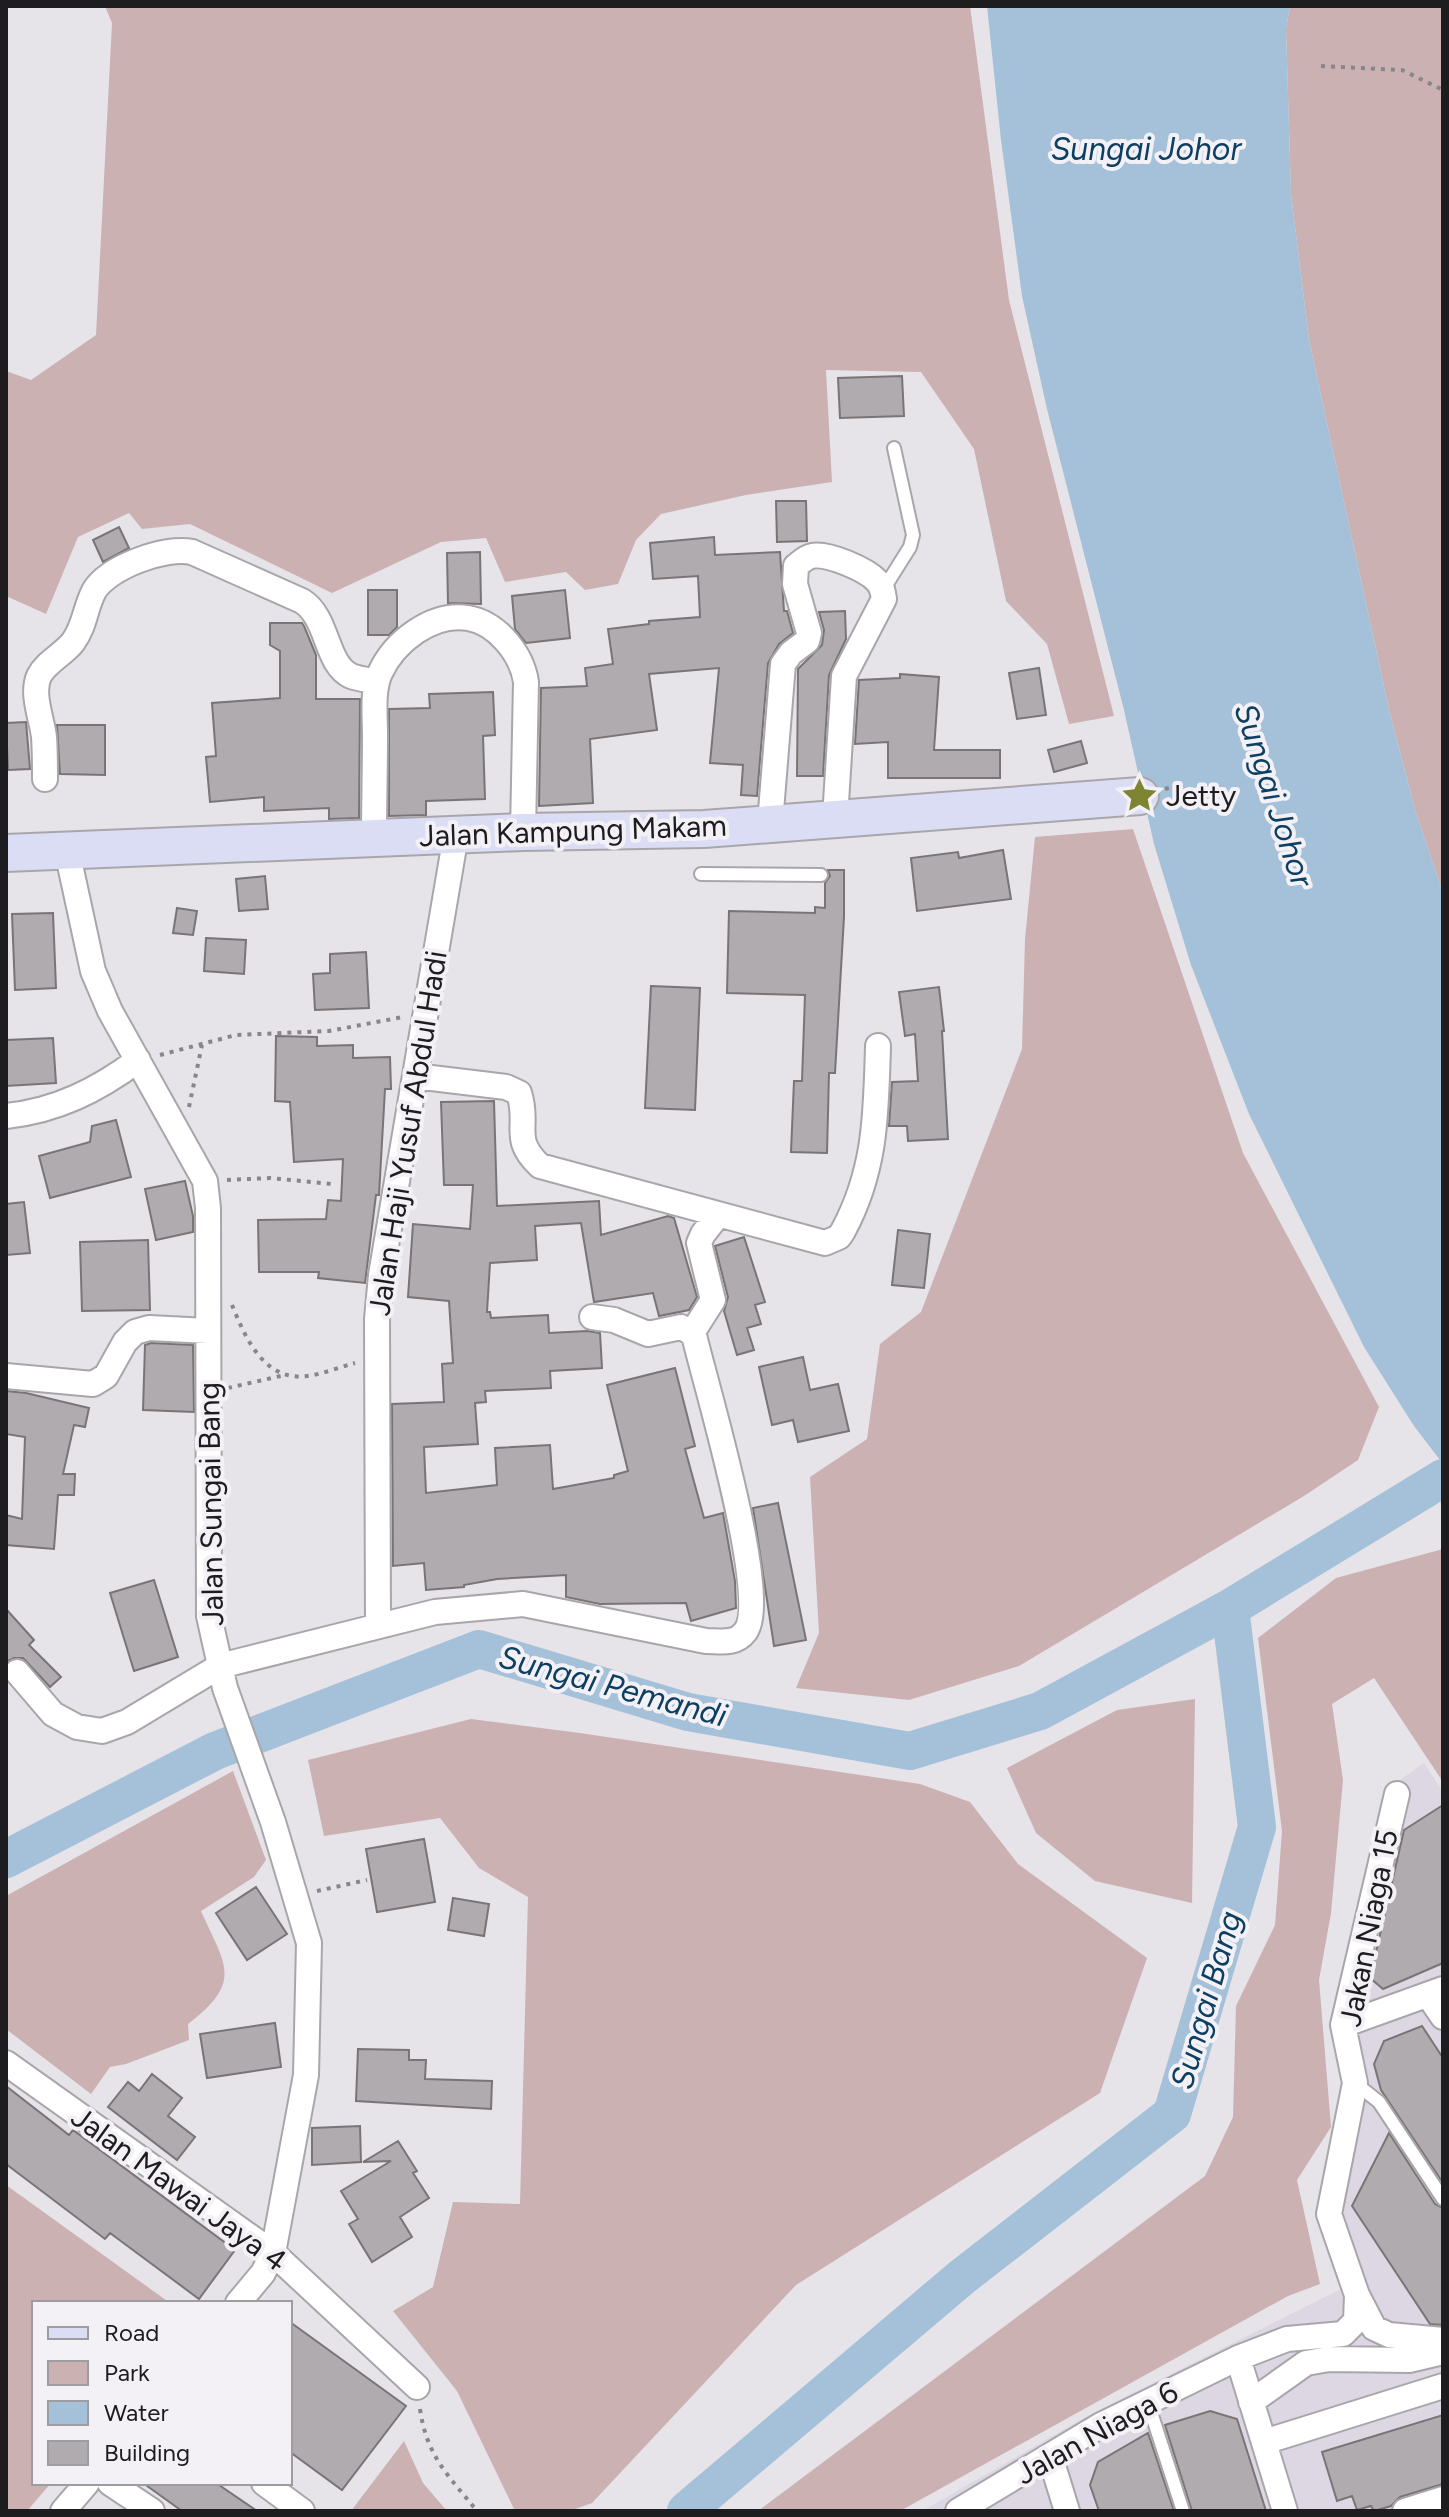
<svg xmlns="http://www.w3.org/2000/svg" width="1449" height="2517" font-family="Figtree,sans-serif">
	<rect width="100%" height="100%" fill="#e6e3e9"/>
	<path fill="#ddd7e3" d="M1424,1763L1443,1792V2511H922L1091,2414L1343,2288L1321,2208L1390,1787Z"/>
	<path fill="#ccb1b3" d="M105,6H970L1009,300L1114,716L1069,724L1047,644L1006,601L974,449L921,372L826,370L832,482L746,495L661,514L636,540L618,584L585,590L566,572L505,582L486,538L441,542L332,593L190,524L142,529L129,513L78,537L46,614L6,596V371L31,380L96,335L112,23Z
		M1290,6H1443V893L1416,813L1390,714L1309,340L1291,194L1286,29Z
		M1133,829L1243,1153L1379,1407L1358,1460L1304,1496L1019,1666L909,1700L796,1688L819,1633L810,1477L867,1439L880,1344L921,1312L1022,1049L1025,939L1035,837Z
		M1443,1549V1782L1374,1678L1332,1704L1343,1780L1331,1913L1319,1980L1331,2127L1297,2180L1320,2284L1288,2296L900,2511H758L1205,2176L1233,2117L1236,2006L1275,1925L1282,1831L1258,1638L1336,1578Z
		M1195,1699L1192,1903L1095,1881L1036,1833L1007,1768L1117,1710Z
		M471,1719L580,1733L920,1784L970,1802L1018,1864L1147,1958L1100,2093L796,2285L592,2503L570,2511H515L457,2391L393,2311L433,2287L453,2202L520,2204L528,1897L479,1868L440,1818L324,1836L308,1760Z
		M233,1771L266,1860L254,1877L201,1911C225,1965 244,1981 188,2024L189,2040L126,2064L110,2067L91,2094L6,2029V1896Z
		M6,2185L170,2303H34V2483H51L27,2511H6Z
		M404,2441L423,2483L447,2511H351Z"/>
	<path fill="#a4c1d9" d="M987,6H1290L1286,29L1291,194L1309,340L1390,714L1416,813L1443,893V1464L1414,1426L1364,1347L1249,1114L1191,965L1154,844L1124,710L1047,409L1022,296L1001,140Z"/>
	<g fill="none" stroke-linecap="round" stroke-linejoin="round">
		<path stroke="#a4c1d9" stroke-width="38" d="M6,1859L215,1751L479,1649L688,1712L910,1751L1040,1711L1230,1608
			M686,2511L962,2277L1172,2114L1257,1827L1230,1608L1443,1478"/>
	</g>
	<path fill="#b0abae" stroke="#7a7477" stroke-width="2" d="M902,376L904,416L840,418L838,378Z
		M776,501H806L807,541L777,542Z
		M119,527L129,548L103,562L93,540Z
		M714,537L715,555L780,552L784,611H787L793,633L779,644L768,663L757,796L741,795L743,765L710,763L719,668L649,674L657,730L590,739L593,803L539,806L541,688L587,686L585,668L613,664L608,629L649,624V621L700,617L698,576L653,579L650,543Z
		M480,552L481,604L448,603L447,553Z
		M368,590H397V627L389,635H368Z
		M565,590L570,638L526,643L515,629L512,596Z
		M845,611L846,639L829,675L823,776H797L798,669L822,645L824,630L819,612Z
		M270,623H302L304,626L316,655V699H360L359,818L329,819V808L264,811V797L210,802L206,757L216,756L212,703L280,698V651L270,645Z
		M1039,668L1046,715L1017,719L1009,673Z
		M900,674L939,677L934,750H1000V778H888V742L855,744L859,680L900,678Z
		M493,692L495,735L483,736L485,799L426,801V815L389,816V709L430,708L429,694Z
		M26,722L30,769L8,770L6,723Z
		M57,725H105V775L60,774Z
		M1081,741L1087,763L1054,772L1048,750Z
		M1003,850L1011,899L917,911L911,858L958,852L959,858Z
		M828,870H844V917L835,1073H829L827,1153L791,1152L794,1081H802L805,995L727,993L729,911L815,913V907L825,908V883L830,876Z
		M265,876L268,909L239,911L236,879Z
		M177,908L197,911L193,935L173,933Z
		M53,913L56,988L15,990L12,914Z
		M206,938L246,940L244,974L204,971Z
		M366,952L369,1008L315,1010L313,974L330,973V954Z
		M651,986L700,988L695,1110L645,1108Z
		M939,987L944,1031H942L948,1139L908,1141L907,1126H889L892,1082L918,1081L915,1034L905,1036L899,992Z
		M276,1036L317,1037V1046L353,1045V1058L390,1057L391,1089H385L379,1195H376L365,1283L318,1278L319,1272H259L258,1220L326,1219L328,1200L341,1201L343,1159L294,1162L290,1102L275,1101Z
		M53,1038L56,1083L6,1086V1040Z
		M494,1101L497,1206L599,1201L601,1235L668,1216L674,1218L697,1297L689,1310L659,1316L653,1293L594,1302L581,1223L535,1226L537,1260L490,1263L487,1312H490L491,1318L548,1315L549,1333L587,1331L600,1333L602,1368L550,1371L551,1388L485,1391L486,1402L475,1403L478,1444L424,1447L426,1493L497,1485L495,1448L550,1445L553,1489L614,1478V1475L628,1471L607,1385L675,1368L695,1446L685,1449L704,1518L723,1513L735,1581L736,1608L691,1621L686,1603L600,1604L566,1597V1575L497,1579L464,1585V1587L426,1590L424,1563L393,1566L392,1404L444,1402L442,1364L453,1363L449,1301L408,1297L413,1224L470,1229L473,1185H444L441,1102Z
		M116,1120L131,1177L50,1198L39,1156L90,1142L92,1126Z
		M185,1181L193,1216V1232L156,1240L145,1189Z
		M24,1202L30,1253L6,1255V1204Z
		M898,1230L930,1234L924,1288L892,1285Z
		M744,1237L765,1302L755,1305L761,1324L747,1328L754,1350L737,1355L724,1311L728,1297L715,1246Z
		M148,1240L150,1310L82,1311L80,1242Z
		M151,1343L193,1345L194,1412L143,1410L145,1345Z
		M803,1357L810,1390L838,1384L849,1431L798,1442L793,1420L772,1425L759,1367Z
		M6,1391L26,1393L89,1408L85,1427L74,1425L63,1474H75L74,1495H58L54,1549L6,1545V1515L22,1519L25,1437L6,1434Z
		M778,1503L806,1640L774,1646L753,1508Z
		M154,1580L178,1657L134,1671L110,1593Z
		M6,1609L34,1640L29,1645L61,1677L50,1687L23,1658H14L6,1662Z
		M1443,1805V1963L1383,1989L1370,1978L1404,1830Z
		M424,1839L435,1902L377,1912L366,1849Z
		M256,1887L287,1934L247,1960L216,1913Z
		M453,1898L489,1904L484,1936L448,1930Z
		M275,2023L281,2067L207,2078L200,2034Z
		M1422,2026L1443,2058V2183L1381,2090L1374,2064L1384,2041Z
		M358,2049L409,2050V2060H426L425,2079L492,2081L491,2109L356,2101Z
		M152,2074L182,2098L168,2116L195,2137L177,2160L108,2107L128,2082L139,2091Z
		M6,2086L69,2135L73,2130L235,2250L199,2299L110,2233L105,2239L6,2164Z
		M360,2126L361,2162L312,2165V2128Z
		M1389,2133L1435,2204L1443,2208V2325L1430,2324L1352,2206Z
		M398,2141L417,2171L413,2173L429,2198L400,2217L412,2237L372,2262L349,2224L358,2219L341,2191L391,2161L363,2162Z
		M290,2322L406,2406L342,2490L290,2452Z
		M1210,2411L1237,2419L1266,2511H1192L1165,2425Z
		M1443,2415V2484L1400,2497L1391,2506L1374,2511L1371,2506L1357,2510L1352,2496L1337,2501L1322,2452Z
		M1148,2433L1174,2511H1099L1090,2485L1098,2462Z
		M143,2483H216L257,2511H182Z"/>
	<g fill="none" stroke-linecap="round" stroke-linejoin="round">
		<defs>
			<path id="lane" d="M883,590L910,547L913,535L894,448
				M701,874L821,875
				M1355,2083L1379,2102L1443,2199
				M1148,2403L1183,2511"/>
			<path id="street" d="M45,779C45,765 45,751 44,737C42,719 31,694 39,676C46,662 64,654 73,642C85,626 85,608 94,591C108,567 166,546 192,552L302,601C329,618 325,664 351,676C359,679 369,680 377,682
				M770,823L783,664L791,653L807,641L809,633L795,584L796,566C801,562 806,557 812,556C827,552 867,570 877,581C882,586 883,592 884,599L844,676L835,818
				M374,839C374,804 375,769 375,734C375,715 372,691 380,673C394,642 432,612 468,618C498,623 522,655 526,682L523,832
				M67,851L93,971L110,1011L205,1181L208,1208L209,1616L225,1688L273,1822L309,1943L306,2075L273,2253L263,2273L238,2303
				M415,1076L506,1087L519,1093C530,1126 510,1138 540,1166L825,1243L839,1237L843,1231C876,1170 876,1114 878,1046
				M6,1116C56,1111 98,1090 138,1060
				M692,1333L713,1300L699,1243L703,1234L718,1215
				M6,1376L93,1384L106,1376L125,1342L135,1332L149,1328L208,1331
				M378,1625L377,1319L381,1275L456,835
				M17,1672L53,1714L77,1727L102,1731L127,1722L220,1666L435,1612L523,1604L706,1641C720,1641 735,1645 745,1632C771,1600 706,1386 695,1339L692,1333L681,1327L648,1334L614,1320L592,1317
				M1397,1794L1343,2025L1355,2083L1329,2214L1357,2295L1374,2328L1389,2335L1443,2340
				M1428,1995L1443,2017
				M1343,2025L1443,1989
				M6,2063L273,2253L417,2387
				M1238,2358L1285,2511
				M1251,2402L1306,2363L1329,2359L1409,2360L1443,2352
				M1264,2442L1443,2386
				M1050,2456L1067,2511
				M110,2483L152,2511
				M264,2483L302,2511
				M63,2511L87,2483
				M958,2511L1101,2425L1238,2358L1287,2339L1343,2334L1356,2321L1357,2295
				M1405,2511L1443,2499"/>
			<path id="secondary" d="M6,853L523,832L704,829L1140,796"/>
		</defs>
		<use href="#lane" stroke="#a9a6ab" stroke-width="16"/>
		<use href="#street" stroke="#a9a6ab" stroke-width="28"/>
		<use href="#secondary" stroke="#a9a6ab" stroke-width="40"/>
		<path stroke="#88868a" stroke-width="4" stroke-dasharray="4 6" stroke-linecap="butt" d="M1321,66L1402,70L1443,90
			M1165,789L1182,784
			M160,1055L236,1035L329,1031L403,1017
			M189,1107L202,1045
			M227,1180L270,1178L332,1184
			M232,1305C245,1337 264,1382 307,1376C323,1374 340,1367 355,1363
			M228,1388L285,1375
			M317,1891L367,1880
			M420,2409C427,2457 448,2475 477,2511"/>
		<use href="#lane" stroke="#fff" stroke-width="12"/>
		<use href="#street" stroke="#fff" stroke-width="24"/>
		<use href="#secondary" stroke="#daddf4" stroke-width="36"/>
	</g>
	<defs>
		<symbol id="sight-bare" viewBox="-9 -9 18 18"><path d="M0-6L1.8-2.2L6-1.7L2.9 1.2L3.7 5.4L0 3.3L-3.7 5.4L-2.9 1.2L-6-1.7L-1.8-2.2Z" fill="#7e842f" stroke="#f3f1f6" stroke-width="2.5" paint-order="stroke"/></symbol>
	</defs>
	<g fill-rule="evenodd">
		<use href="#sight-bare" x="1114" y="770" width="51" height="51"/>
	</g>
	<g text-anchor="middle" stroke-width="8" stroke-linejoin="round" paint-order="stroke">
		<g font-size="30" fill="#1d1c1e" stroke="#f3f1f6" text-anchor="start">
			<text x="1166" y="806">Jetty</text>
		</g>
		<g font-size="30" fill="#1d1c1e" stroke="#f3f1f6">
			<text transform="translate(573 831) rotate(-2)" y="10">Jalan Kampung Makam</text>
			<text transform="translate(408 1133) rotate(-81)" y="10">Jalan Haji Yusuf Abdul Hadi</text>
			<text transform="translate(211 1504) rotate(-91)" y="10">Jalan Sungai Bang</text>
			<text transform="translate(1369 1928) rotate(-79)" y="10">Jakan Niaga 15</text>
			<text transform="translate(179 2189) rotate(36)" y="10">Jalan Mawai Jaya 4</text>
			<text transform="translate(1097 2433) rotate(-29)" y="10">Jalan Niaga 6</text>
		</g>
		<g font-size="32" font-style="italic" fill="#0c3f61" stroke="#f3f1f6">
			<text x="1146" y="160">Sungai Johor</text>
			<text transform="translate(1274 795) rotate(72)" y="11">Sungai Johor</text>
			<text transform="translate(613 1686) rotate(15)" y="11">Sungai Pemandi</text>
			<text transform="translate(1206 2000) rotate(-74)" y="11">Sungai Bang</text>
		</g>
	</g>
	<rect width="1449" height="2517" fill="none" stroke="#1d1c1e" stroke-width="16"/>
	<rect x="32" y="2301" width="260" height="184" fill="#f3f1f6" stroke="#9d9ca0" stroke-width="2"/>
	<rect x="48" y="2327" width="40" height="12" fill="#daddf4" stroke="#9d9ca0" stroke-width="2"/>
	<text x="104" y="2341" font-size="24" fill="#1d1c1e">Road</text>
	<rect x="48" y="2361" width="40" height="24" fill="#ccb1b3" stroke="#9d9ca0" stroke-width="2"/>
	<text x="104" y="2381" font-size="24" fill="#1d1c1e">Park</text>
	<rect x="48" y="2401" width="40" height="24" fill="#a4c1d9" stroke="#9d9ca0" stroke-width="2"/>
	<text x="104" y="2421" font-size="24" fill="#1d1c1e">Water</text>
	<rect x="48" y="2441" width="40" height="24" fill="#b0abae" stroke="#9d9ca0" stroke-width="2"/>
	<text x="104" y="2461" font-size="24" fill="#1d1c1e">Building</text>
</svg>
